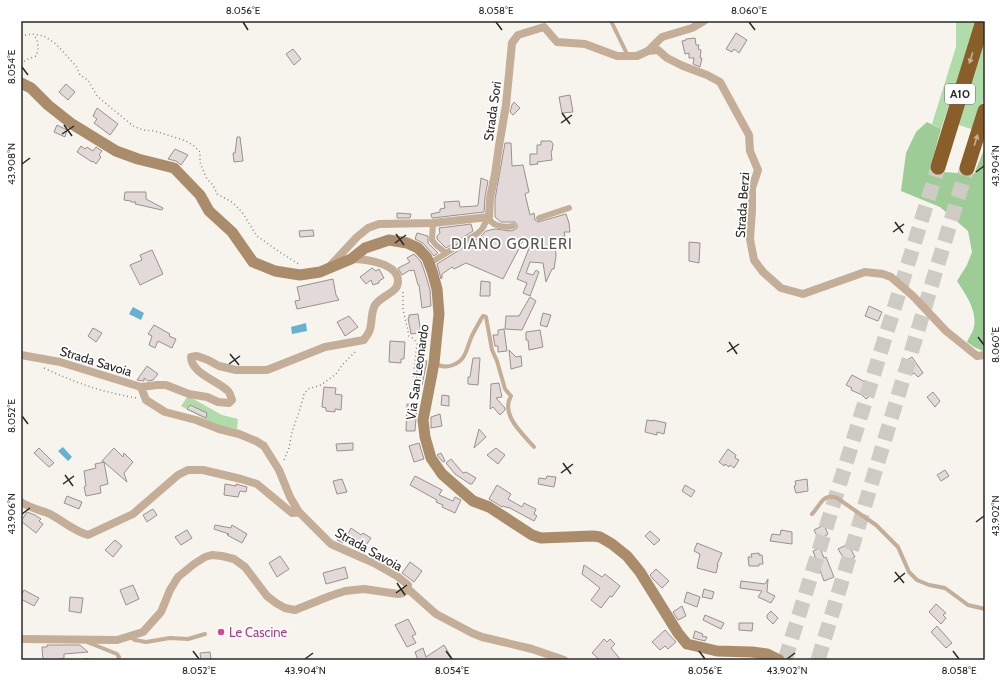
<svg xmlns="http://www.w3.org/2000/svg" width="1006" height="681" font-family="Cabin,sans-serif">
	<rect width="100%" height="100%" fill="#f6f4ec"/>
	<path fill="#b0dcaa" d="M956,21H977L941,129L932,124L956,47Z
		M985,35V95L974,130L956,124Z
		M188,396L222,415L238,419L237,429L216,425L181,406Z"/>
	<path fill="#9dcc96" d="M927,122L941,129L930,168L943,172L974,174L985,147V349L983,351L974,347L967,342C969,337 973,332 974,327C977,310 966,295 957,281L967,265L972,252L968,231L940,207L901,191L906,153L916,132Z"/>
	<path fill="#65b1d2" d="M133,307L144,313L141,320L129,314Z
		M306,323L307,331L292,334L291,327Z
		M63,447L72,457L68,461L58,451Z"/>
	<path fill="#e2d9d8" stroke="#999190" d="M736,33L747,40L739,53L734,49L732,52L726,49Z
		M695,38L696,45H699L698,49L701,50L700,58H702L700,67L693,64L694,58H689V53L685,54L682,41L686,40V39Z
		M293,49L301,59L294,65L286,54Z
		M66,84L75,92L68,100L59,92Z
		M570,95L573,112L562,113L559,97Z
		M514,102L520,108L513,115L510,112L512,105Z
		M97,108L118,124L110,135L94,123L97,119L93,116Z
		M57,125L67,130L65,137L54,132Z
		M237,137H240L243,161L234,162L233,153H235Z
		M541,141H551L553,144L552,151H551L552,160L537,162L538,164L530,165V154H537V145H541Z
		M505,143H511L512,166L523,165L529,192L525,194L530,215L534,213L535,220L538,222L566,214L569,223L570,232H564L565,236L555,239L556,256L554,269H552L546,282L543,263L530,262L526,273L533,275L536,270L539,272L530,296L523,293L527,283L517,279L531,243L524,239L503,279L466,263L454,269L452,267L442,274V278L441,279L437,264L480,237L486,231L495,229L510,231L514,230L517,228V225L515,222H501L495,217V199Z
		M81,146L85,149L87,147L93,151L96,147L102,151L99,155L101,157L96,164L93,161L92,162L77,152Z
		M175,149L188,155L181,165L176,161L168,159Z
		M481,178L488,181L485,197L484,212L432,218L431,214L440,212V209L445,208L444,202L459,201L460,207L476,206L478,205Z
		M125,192H146V199L163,208L162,210L135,204L136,202H131V201L124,200Z
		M397,213L411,214L410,218H397Z
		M471,224L473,231L446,248L437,239V236L440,233L439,228Z
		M313,230L314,236L300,237L299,231Z
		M417,233L428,236V243L438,253L434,256L423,243L415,239Z
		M689,242L700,243L699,263L689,261Z
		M152,250L163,274L140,285L130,265L142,260L140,255Z
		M414,254L421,262L425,273L430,290L431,306L422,308L419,285H418L414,270L411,271L410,270L402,275L398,268L410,262L407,258Z
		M372,268L376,271L379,269L384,278L379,281V283L373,285L371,280L366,284L360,277Z
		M333,279L336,295L339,300L297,309L295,301L300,300L297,287Z
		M481,281L490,282V296H480Z
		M530,297L536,301L522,330L505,329L506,316H519Z
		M869,306L882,312L878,321L865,316Z
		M543,313L551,315L547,327L540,325Z
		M418,314L421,333L411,334L408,318H409V315Z
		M349,316L358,327L345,336L337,322Z
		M154,325L170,334L169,336L176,339L172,348L158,341L155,348L149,345L152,336L148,334Z
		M93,328L102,333L96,342L88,336Z
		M504,329L507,351L498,352V346H495L493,335H498V330Z
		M540,330L543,347L529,350L528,340H526V332Z
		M390,341L405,342L404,359H401V363L389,362Z
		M509,350L516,357L521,356L522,366L511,369Z
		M912,357L923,373L918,377L914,373L911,375L902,363Z
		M473,358H480L478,385L468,384V377H470Z
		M418,359L427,361L422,385L416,384Z
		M147,366L158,374L153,380L148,381L144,378V381L137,380Z
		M852,375L867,383L875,392L866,399L862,395L851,390L852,388L846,385Z
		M499,383L502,397L496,398L505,408V410L500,415L493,407L490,409L491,384Z
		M324,387L336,388L335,394L342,395L341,410L335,409V412L326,411V408L322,407Z
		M933,392L940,401L935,407L927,397Z
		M442,395L449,396V406L441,405Z
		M407,404L417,405L415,431H406Z
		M190,405L207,413L206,418L187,409Z
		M440,414L442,426L431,428V417Z
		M647,420L653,421V420L666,423L664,434L657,432V435L645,432Z
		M479,429L486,437L474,448Z
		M353,443V450L337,451L336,444Z
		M419,443L424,459L414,462L409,446Z
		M39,448L54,463L49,467L34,453Z
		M114,448L123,457L124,453L133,462L124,473L127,482L104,462L108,484L100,486L101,493L86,496L84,487L86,486L84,471L96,468L95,464L104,462L102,461Z
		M496,448L505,455L498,464L487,455Z
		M728,449L736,455L735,458L739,460L734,468L730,465L729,467L725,464L724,466L719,462Z
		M441,453L445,461L443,462L437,455Z
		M451,459L463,473L466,472L476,478L472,484H470L455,474L446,463Z
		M945,470L949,476L941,481L937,475Z
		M415,476L442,490L439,495L453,501L455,497L461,500L455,513L442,507L443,505L436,502L437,500L410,485Z
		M547,476L556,477L554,487L538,484L539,478L546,479Z
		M342,479L347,492L337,494L333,481Z
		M807,479L808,491L796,493L794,486L796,485L795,481Z
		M225,484L236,486V484L247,487L246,492L240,491L238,497L224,495Z
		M497,485L511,494L508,499L522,507L524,503L536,509L534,514L537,516L534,521L508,507V508L503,506L502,507L489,499Z
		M685,485L695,491L691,497L682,491Z
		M67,496L82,502L79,509L64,503Z
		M153,509L157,515L147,522L143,515Z
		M27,512L35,515L41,519L39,521L43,524L36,533L21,521Z
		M215,525L231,528L232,525L247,534L242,543L227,535L229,534L214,529Z
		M824,525L828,534L819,540L814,530Z
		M351,528L361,535L363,533L371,538L362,551L345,540L343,543L337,540L342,533L347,536Z
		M187,530L192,538L181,545L175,537Z
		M781,530L792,532V544L770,541L772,534L780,535Z
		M650,531L660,540L654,545L645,536Z
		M115,540L122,546L113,557L105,550Z
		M697,543L722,553L717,565H718L716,573L697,568L700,554L694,551Z
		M848,544L855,557L846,562L838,549Z
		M820,548L824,558L826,557L834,577L824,581L813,551Z
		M759,553V555H762L763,564H759V566H749L748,557H752L751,554Z
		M280,556L289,569L277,577L269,563Z
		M410,562L422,571L414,582L402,573Z
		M584,565L602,577L605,574L620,586L612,597L610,596L601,608L591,600L600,588L582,574Z
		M345,567L348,578L326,584L323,573Z
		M656,569L669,581L662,588L653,579L650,575Z
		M768,579L767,592L775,596L771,603L758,597L762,591L740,588L741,581L765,584Z
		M133,585L139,599L126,605L120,590Z
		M704,589L714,592L712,599L702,597Z
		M24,590L39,598L34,606L21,599V596Z
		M687,592L700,597L697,607L684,602Z
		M70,597L83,598L81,613L69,611Z
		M936,604L946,613L943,615L946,618L941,624L929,612Z
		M682,606L686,616L678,620L673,612Z
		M771,611L778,618L773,624L767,618V615Z
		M705,615L724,623L721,629L703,620Z
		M408,619L416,634L412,636L416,643L407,647L395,625Z
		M739,623H753L752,631L739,630Z
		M937,626L952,643L946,648L931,632Z
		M665,630L676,642L668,649L665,646L660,650L652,642Z
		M695,631L703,634L702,636L707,637L705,641L693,638Z
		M604,639L607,642L610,639L615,644L611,648L621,660H600L592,653Z
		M47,645H80L88,652L64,654V658L55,660H43L42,647H47Z
		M444,645L453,660H418L415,652L423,648L426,657Z
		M210,652L211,659L201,660L200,653Z"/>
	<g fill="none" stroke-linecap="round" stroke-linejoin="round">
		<path stroke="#cdcbc4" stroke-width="15" stroke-dasharray="15 8" stroke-linecap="butt" d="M785,660L938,167
			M818,660L967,168"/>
		<path stroke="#888782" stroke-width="1.5" stroke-dasharray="1 3" stroke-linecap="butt" d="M21,36L32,34L44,36L56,44L76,66L80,75L88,80L97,96L133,126L143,130L155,131L186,141L194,146L200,152V162L201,165L207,179L213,185L217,194L232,202L242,212L257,236L281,253L300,265
			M21,64L26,60L36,56C39,50 39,39 33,35
			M403,292V309L409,336L414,339L417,344L413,379L415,386L419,390
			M44,368C76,383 101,392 137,398
			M284,460L289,448L292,432L300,409L304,394L308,389L321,385L336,374L343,364L357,350"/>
		<path stroke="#c4ae97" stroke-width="4" d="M611,21L628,56
			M435,363C441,367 446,368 453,365C466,360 466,350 471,338C474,331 478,325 481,319L483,316L486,317L492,350L497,361L505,389L511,396C500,415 523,434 534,447
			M812,514C821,505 822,493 837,498L876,525L898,547L909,572L917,580L929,585L945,588L968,605L985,609
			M130,637L135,640L146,642L170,638L188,639L205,634
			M87,642L117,654L119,657L118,660
			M86,660H87"/>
		<path stroke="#c4ae97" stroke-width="6" d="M539,218L569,208
			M433,223L432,240L436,245L446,253
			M427,259L432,262L478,233L482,229L488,218C494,227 503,228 513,226"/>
		<path stroke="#c4ae97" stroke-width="8" d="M648,51L658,50L667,58L683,66L707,75L720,82L749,135L750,151L758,170L752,188V210L750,239L754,260L763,272L781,288L803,294L865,272L883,274L891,277L913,296L946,331L977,356L985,355
			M329,267L357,237L368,228L379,224L433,223L489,217L490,198L495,174L499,146L506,105L512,43L518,35L544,27L557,42L585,44L617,56H637L648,51L662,37L692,28L704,21
			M21,355L60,362L141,387L157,385H166L189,394L207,397L218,402L229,403L232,400C231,397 230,393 228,391C218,381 191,373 191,357L197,356L208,360L219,366L236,370H267L325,347L364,340C365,337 368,335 369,332C373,323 370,314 375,305C380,298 389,295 395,289C397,287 398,284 398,281C398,263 365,259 351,259
			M141,387L146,400L165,412L196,420L219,429L239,434L256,441L264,446L279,470L290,497L299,512L331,544L374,563L397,576L408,585V589L436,614L472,633L482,637L532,649L564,660
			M21,502C30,508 40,510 50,514C63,521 74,531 88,535L133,514L178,475L188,470H203L241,479L257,484L292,513L299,512
			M21,639L117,640L143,632L161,612L170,590L178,577L194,564L205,557L212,555L222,556L234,559L245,567L267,596L276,603L285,608L295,610L330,596L345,591L364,589L398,594L403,593L408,589"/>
		<path stroke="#ab8c6a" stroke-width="11" d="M21,83L31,88L48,105L72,124L116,151L138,159L174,168L200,195L209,211L232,232L253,262L275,271L300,275L320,272L351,259L365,248L389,240L407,243L418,248L427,258L432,271L437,289L439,314L434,363L423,420L425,437L431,458L442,474L473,501L489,507L532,535L541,538L593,536L600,537L612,544L627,556L640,572L678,633L687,644L717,651L752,652L767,654L779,660"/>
		<path stroke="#895e28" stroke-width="15" d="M938,167L983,21
			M967,168L985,111"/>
	</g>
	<defs><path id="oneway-solid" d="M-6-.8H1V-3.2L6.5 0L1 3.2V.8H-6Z"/></defs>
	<g fill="#c4ae94">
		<use href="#oneway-solid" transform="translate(971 58) rotate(107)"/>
		<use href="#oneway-solid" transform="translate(976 140) rotate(-73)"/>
	</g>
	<path fill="none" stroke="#2a2926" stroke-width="1.5" d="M243,22L248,30M496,22L502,30M749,22L755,30M22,67L28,75M562,113L570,124M561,123L572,115M64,125L72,136M62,134L74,126M22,164L30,158M976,172L984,166M895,222L903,233M893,232L904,224M396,234L404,245M395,243L406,235M978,337L984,345M729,342L737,354M727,352L739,344M230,354L239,365M229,364L240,356M22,416L28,424M563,463L571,474M561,473L573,464M65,475L73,486M63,484L74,476M22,514L30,508M976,522L984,516M895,572L904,583M894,582L905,573M397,583L405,595M396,593L407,585M193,651L199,659M446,651L452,659M699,651L705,659M953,651L959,659M305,659L313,653M787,659L795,653"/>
	<circle fill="#d1479c" stroke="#fff" stroke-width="1.5" cx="221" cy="632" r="4"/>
	<g text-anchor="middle" stroke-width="3.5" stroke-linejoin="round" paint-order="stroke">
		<rect fill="#fff" stroke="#6a6967" stroke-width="1" x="945" y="84" width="30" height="20" rx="3"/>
		<g font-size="12" font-weight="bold" fill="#2a2926">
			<text x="960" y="98">A10</text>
		</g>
		<g font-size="13" fill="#2a2926" stroke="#fff">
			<text transform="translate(492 111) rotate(-82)" y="5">Strada Sori</text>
			<text transform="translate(742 205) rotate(-86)" y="5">Strada Berzi</text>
			<text transform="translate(96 361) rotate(17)" y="5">Strada Savoia</text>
			<text transform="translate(417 372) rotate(-82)" y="5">Via San Leonardo</text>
			<text transform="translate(369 549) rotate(29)" y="5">Strada Savoia</text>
		</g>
		<g font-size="13" fill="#b23c85" stroke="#fff" text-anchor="start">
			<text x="229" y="637">Le Cascine</text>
		</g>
		<g font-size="15" letter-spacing="1" fill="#56544d" stroke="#fff">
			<text x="512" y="249">DIANO GORLERI</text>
		</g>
	</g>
	<rect width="1006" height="681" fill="none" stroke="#ffffff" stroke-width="44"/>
	<rect x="22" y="22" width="962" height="637" fill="none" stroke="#2a2926" stroke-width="1.5"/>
	<g font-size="10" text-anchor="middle" fill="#2a2926">
		<text x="243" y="14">8.056°E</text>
		<text x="496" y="14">8.058°E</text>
		<text x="749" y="14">8.060°E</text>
		<text transform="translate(11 67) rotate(-90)" y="4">8.054°E</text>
		<text transform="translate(11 164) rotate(-90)" y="4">43.908°N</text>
		<text transform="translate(995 166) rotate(-90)" y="4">43.904°N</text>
		<text transform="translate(995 345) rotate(-90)" y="4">8.060°E</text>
		<text transform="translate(11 416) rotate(-90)" y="4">8.052°E</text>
		<text transform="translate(11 514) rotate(-90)" y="4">43.906°N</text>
		<text transform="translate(995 516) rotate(-90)" y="4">43.902°N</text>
		<text x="199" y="674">8.052°E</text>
		<text x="305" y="674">43.904°N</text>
		<text x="452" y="674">8.054°E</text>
		<text x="705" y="674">8.056°E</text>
		<text x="787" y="674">43.902°N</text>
		<text x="959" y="674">8.058°E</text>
	</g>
</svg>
